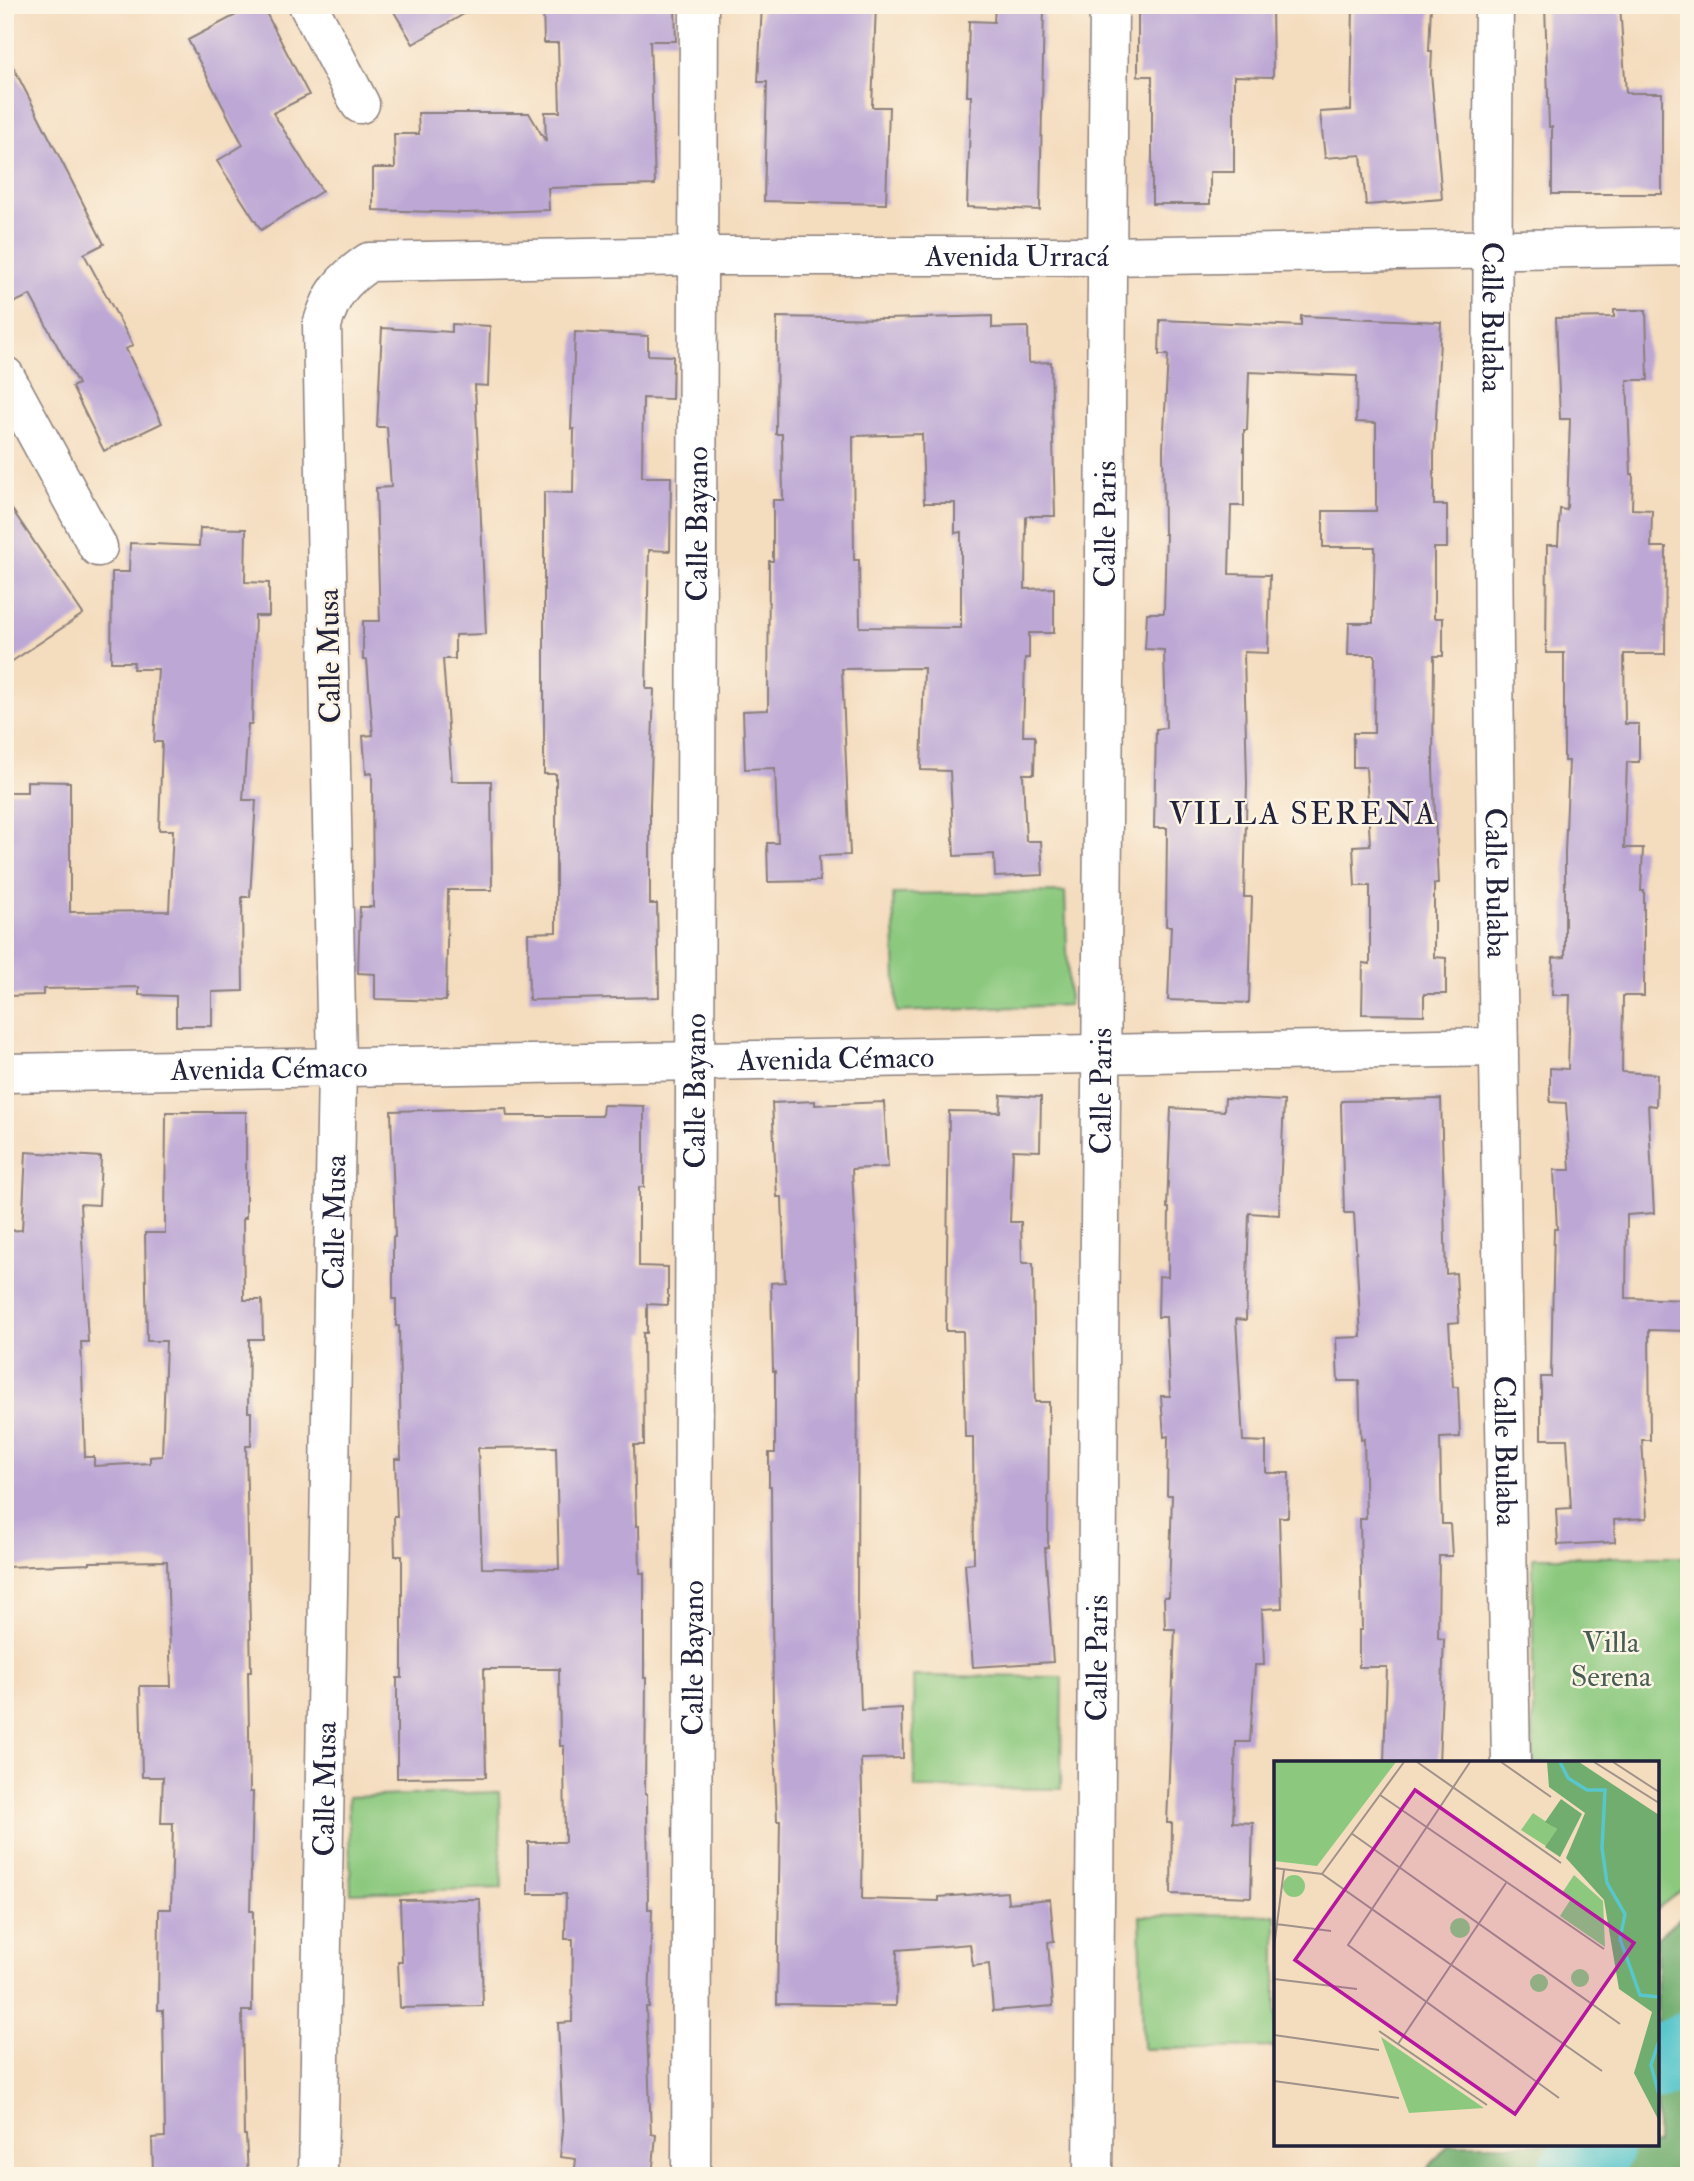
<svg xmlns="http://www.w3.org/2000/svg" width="1694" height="2181" font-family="'IM FELL Double Pica',serif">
	<rect width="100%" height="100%" fill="#fcf5e5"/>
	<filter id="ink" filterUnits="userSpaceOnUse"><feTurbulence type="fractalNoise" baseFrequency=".0143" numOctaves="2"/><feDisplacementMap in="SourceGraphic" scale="14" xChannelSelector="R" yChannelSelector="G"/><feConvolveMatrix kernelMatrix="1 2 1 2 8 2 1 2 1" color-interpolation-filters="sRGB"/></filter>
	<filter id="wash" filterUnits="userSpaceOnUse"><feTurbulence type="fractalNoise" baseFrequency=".00686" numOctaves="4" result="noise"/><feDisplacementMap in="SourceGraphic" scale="28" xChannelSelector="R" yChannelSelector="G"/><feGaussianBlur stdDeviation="1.57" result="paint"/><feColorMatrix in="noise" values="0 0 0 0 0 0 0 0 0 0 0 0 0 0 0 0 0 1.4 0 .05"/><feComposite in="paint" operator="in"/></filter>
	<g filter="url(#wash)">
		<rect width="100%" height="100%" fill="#f4dcbe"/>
		<path fill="#8cc97f" stroke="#57765d" stroke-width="2" d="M1065,892L1069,1005L897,1012L893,894Z
			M1533,1557H1689V1884L1657,1909V1763H1533Z
			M913,1676L1062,1677L1061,1789L915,1788Z
			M499,1792L502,1888L351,1893L348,1797Z
			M1276,1915V2047L1143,2049L1140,1916Z"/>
		<path fill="#71ad6e" stroke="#4a6854" stroke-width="2" d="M1689,1910V2176H1421L1449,2144H1657V1938Z"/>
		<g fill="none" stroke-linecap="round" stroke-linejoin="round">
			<path stroke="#58c6cc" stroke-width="75" d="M1657,2063L1689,2049
				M1574,2176L1597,2144"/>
		</g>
		<g id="blocks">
			<path fill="#bda8d5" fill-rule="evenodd" d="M255,5H262L309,95L273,113L322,191L261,230L217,161L243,145L188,40Z
				M390,5H479L413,44Z
				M543,5H675L676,41H650L655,185L548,188L549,210L466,213L373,210V168H395L394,134H419L418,113H529L546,142L545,112H560L558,43H544Z
				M762,5H876L872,107H889L886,204L764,201L767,82H758Z
				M995,5H1044L1040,210L967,207L971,96H967L969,21L994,22Z
				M1138,5H1272L1273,77L1234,76V172H1210V204H1152V76H1138Z
				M1353,5H1431L1429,51H1432L1431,73L1442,199L1366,205L1361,155L1325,158L1320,112L1351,110Z
				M1545,5H1620L1626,93H1662V194H1552V127H1549Z
				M5,51L104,244L84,254L133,345L126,349L162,423L104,451L72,387L78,384L30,295L5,307Z
				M1614,310H1646L1648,380H1627L1631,474H1633L1632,509L1652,510L1651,547H1666L1665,654H1624L1625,724H1639V762H1627L1624,848H1643L1641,891H1644V996H1623L1622,1072L1657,1074L1656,1106L1648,1105L1654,1213L1627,1215L1626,1298L1689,1300L1688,1331L1649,1330L1650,1440H1642L1647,1518L1614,1520L1615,1542L1558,1545L1556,1509L1571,1508L1567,1439H1541V1377H1551L1554,1229H1557L1554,1170H1570L1566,1103L1550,1102V1068L1568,1069L1570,995H1552L1553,958L1565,957V852L1569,761H1564V653H1546L1547,545H1558L1560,509L1567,510L1570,419H1560L1556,318L1614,317Z
				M992,316V328L1028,327L1029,363L1051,362L1055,516H1026L1025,589L1054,588V633H1029V658H1025L1023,736H1035L1034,774H1023L1026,841H1041L1043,875L995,877L994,854L954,856L950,771L921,770L924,668L842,669L850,855L819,856L820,881L768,882L767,843H778L775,768L745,769L743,711L768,710L769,561H773V500H783L782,434H776L777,317L886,319ZM922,434L924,503H955V533L961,532V628L860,627L859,560H854L853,436Z
				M1301,316L1441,322L1434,454V505H1447V548H1434V618H1443V656H1434L1433,768L1438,884H1434V957L1446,958V994H1424V1015L1362,1014L1363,963L1370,964V886H1355L1353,846L1370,845L1366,767H1353V733H1374L1375,655H1348L1349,623H1373L1375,547H1323V511H1376V423L1356,422L1357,376L1249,372L1247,430H1244V506H1231L1229,574L1270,575L1268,653L1244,652L1247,783L1244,897H1252L1249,1003L1168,1000L1171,926H1166L1167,828H1154L1156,729L1166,728L1164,650L1145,649L1147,613H1164L1166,534H1164L1163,449L1168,355H1159L1160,320L1301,326Z
				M452,324L490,326L488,386L475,385L486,634L455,635V659H443L452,781H491L492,890H448L446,1001L375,999V974L358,973L360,907H373L372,773L366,774L363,736L373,735L367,660H363V621H380L376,488L391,487L387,427H377L382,328L452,332Z
				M575,332L648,336V355L673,356L672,399L643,398L642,477H671L670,551L649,550L646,689H654L650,805V904H657L659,997L529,1000L528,933L556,932V774H544V492L573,493L574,429H571Z
				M5,499L83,614L5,666Z
				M200,528L246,529L245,582L269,583V616H255L252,724H248L243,800H256L250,897H242L243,991L212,992V1026H176V996L139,995V987L43,989V995L5,996V792H27V781L70,782V912L169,911L173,830H159L162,742H154L158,669H133L134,662H111L112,572H129L130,543L199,546Z
				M1001,1095L1041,1097L1040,1151L1013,1150L1010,1222H1021L1022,1263H1033L1035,1402H1049L1048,1548H1045L1053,1662L973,1667L965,1564L974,1563L973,1437H965L963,1331H946L949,1111L1000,1112Z
				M1225,1098L1284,1101L1279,1215L1249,1213L1246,1320L1236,1319L1243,1441L1266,1442V1473H1289L1288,1517H1279L1282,1608L1262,1609L1264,1665H1255L1250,1742H1236L1233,1822L1253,1823L1251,1897L1171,1894L1172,1823H1167L1175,1629H1165L1164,1597H1169L1172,1495H1167L1168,1436L1164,1437L1161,1396H1170L1166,1317H1158L1159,1276L1168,1277L1169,1208H1167L1171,1108L1224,1111Z
				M1441,1099L1446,1274L1456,1273L1459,1322L1449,1323L1453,1387H1458L1460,1437L1440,1438L1442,1524H1450L1452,1556H1439L1438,1638L1444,1639L1439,1763H1384L1387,1667H1359V1630H1362L1360,1519H1366L1364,1439L1361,1440L1359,1381H1338L1336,1338L1361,1337L1354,1213H1344L1341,1104L1342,1101Z
				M815,1101V1105L884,1102L888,1167L852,1169L858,1295L857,1601L861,1710L902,1708L903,1758L861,1759L863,1824L862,1899L939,1901V1897L1007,1892L1008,1903L1050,1899L1054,1941L1048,1942L1053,2006L993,2011L989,1964L973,1966L970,1944L897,1950L896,2006L777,2004L780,1821H777L773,1715L771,1486H769V1453H775V1371H773L771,1283L785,1282L782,1197H777L772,1103Z
				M603,1105L644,1106V1187H639V1266L668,1267V1305L647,1304V1333H643L644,1445H634L636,1526H639L640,1573H644V1678H646L645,1794H647L648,1909H652L649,2007H646L651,2134L656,2135L652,2176H574L576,2159L560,2157L563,2131L558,2023L572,2022L573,1939H565L566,1894H528V1842H565L564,1746H560L559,1669H484L486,1777L397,1778V1678H402V1556H395L394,1516H397L395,1459H401L399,1326H396V1299H393V1237H395L391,1111L506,1108L507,1116H602ZM556,1447L559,1569L482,1568L478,1448Z
				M166,1112H246V1218H243L244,1300H262L263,1339H249L248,1412H251V1446H246L251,1672H248L250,1792H253L250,1911H253L252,2011H242L244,2135H246L248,2176H179V2171L153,2172L152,2138L165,2137L163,2010H158L159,1909H171L173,1823H161L163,1777H142L140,1686H171L167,1561L90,1562V1564L5,1567V1231L22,1230L26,1152L101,1157L99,1205L80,1204L88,1342H81L85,1457H94V1466L150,1463V1457L162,1456L166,1341H147L145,1233H165Z
				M480,1899L483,2006L400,2008L398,1962H402L400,1900Z"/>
		</g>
	</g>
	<g filter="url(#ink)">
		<use href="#blocks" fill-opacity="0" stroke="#8b7f7c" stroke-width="2"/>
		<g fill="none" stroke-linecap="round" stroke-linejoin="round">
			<defs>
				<g id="street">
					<path d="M308,5L360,104"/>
					<path id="s1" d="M1494,5C1488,591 1501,1177 1511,1763"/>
					<path d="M5,376L98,547"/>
					<path id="s2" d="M5,1073L1499,1047"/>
					<path id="s3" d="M318,2176L337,1066L322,325C332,293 341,281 369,262L698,256H1107L1689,246"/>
					<path id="s4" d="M691,2176L699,5"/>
					<path id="s5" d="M1093,2176L1109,5"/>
				</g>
			</defs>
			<use href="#street" stroke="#8b7f7c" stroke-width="41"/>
			<use href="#street" stroke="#fff" stroke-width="38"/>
		</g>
	</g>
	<g text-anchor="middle" stroke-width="5" stroke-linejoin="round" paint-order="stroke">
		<g font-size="30" fill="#22223b" stroke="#fcf5e5">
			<text dy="10" stroke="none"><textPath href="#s3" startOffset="2580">Avenida Urracá</textPath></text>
			<text dy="10" stroke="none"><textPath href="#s1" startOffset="312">Calle Bulaba</textPath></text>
			<text dy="10" stroke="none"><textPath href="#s4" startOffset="1652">Calle Bayano</textPath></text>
			<text dy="10" stroke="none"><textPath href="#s5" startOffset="1652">Calle Paris</textPath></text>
			<text transform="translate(329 656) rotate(-91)" y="10">Calle Musa</text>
			<text dy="10" stroke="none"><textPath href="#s1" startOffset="878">Calle Bulaba</textPath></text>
			<text dy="10" stroke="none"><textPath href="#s2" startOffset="831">Avenida Cémaco</textPath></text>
			<text dy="10" stroke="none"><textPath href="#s2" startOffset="264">Avenida Cémaco</textPath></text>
			<text dy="10" stroke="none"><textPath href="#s4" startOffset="1085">Calle Bayano</textPath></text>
			<text dy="10" stroke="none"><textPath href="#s5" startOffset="1085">Calle Paris</textPath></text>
			<text dy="10" stroke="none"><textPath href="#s3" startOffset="954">Calle Musa</textPath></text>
			<text dy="10" stroke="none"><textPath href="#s1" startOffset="1446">Calle Bulaba</textPath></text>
			<text dy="10" stroke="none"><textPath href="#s4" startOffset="518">Calle Bayano</textPath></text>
			<text dy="10" stroke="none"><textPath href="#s5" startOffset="518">Calle Paris</textPath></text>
			<text dy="10" stroke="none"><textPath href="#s3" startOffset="387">Calle Musa</textPath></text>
		</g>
		<g font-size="30" fill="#475c53" stroke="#fcf5e5">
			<text x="1611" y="1652">Villa<tspan x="1611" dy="34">Serena</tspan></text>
		</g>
		<g font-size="32" letter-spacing="2" fill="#22223b" stroke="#fcf5e5">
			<text x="1303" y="824">VILLA SERENA</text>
		</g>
	</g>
	<g transform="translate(1274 1761)">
		<rect width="385" height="385" fill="#f4dcbe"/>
		<path d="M0,1H122L43,105L0,100ZM259,52L283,68L272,85L247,69ZM300,114L329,140L331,186L286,155L297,138L288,132ZM9 125a11 11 0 1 1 22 0a11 11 0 1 1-22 0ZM176 167a10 10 0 1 1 20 0a10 10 0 1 1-20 0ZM297 217a9 9 0 1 1 18 0a9 9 0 1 1-18 0ZM256 222a9 9 0 1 1 18 0a9 9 0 1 1-18 0ZM107,276L210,347L135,352Z" fill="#8cc97f"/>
		<path d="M273,1H305L385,54V360L360,312L378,251L345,228L330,139L292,97L311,52L275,26ZM287,38L308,53L286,96L271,86L283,68L271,61Z" fill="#71ad6e"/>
		<path fill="none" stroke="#58c6cc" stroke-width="3.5" d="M286,1L294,17L313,29H331L328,87L333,122L351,153L346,178L366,234L385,236M385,280L377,304L385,334"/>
		<path fill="none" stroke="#a0928a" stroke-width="2" d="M143,1L287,102M196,1L74,184L285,337M227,1L277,36M320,1L385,42M339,1L385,31M106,34L330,188M77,72L346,263M0,107L48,113L328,310M48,113L130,1M2,163L57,170M0,186L10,109M0,218L83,228M105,270L213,344M0,274L105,289M124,283L232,122M0,320L125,337"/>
		<path fill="#b5179e" fill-opacity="0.15" stroke="#b5179e" stroke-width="3.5" d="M141,29L360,182L241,353L21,199Z"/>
		<rect width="385" height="385" fill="none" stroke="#22223b" stroke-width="3.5"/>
	</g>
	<rect width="1694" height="2181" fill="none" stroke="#fcf5e5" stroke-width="28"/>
</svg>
